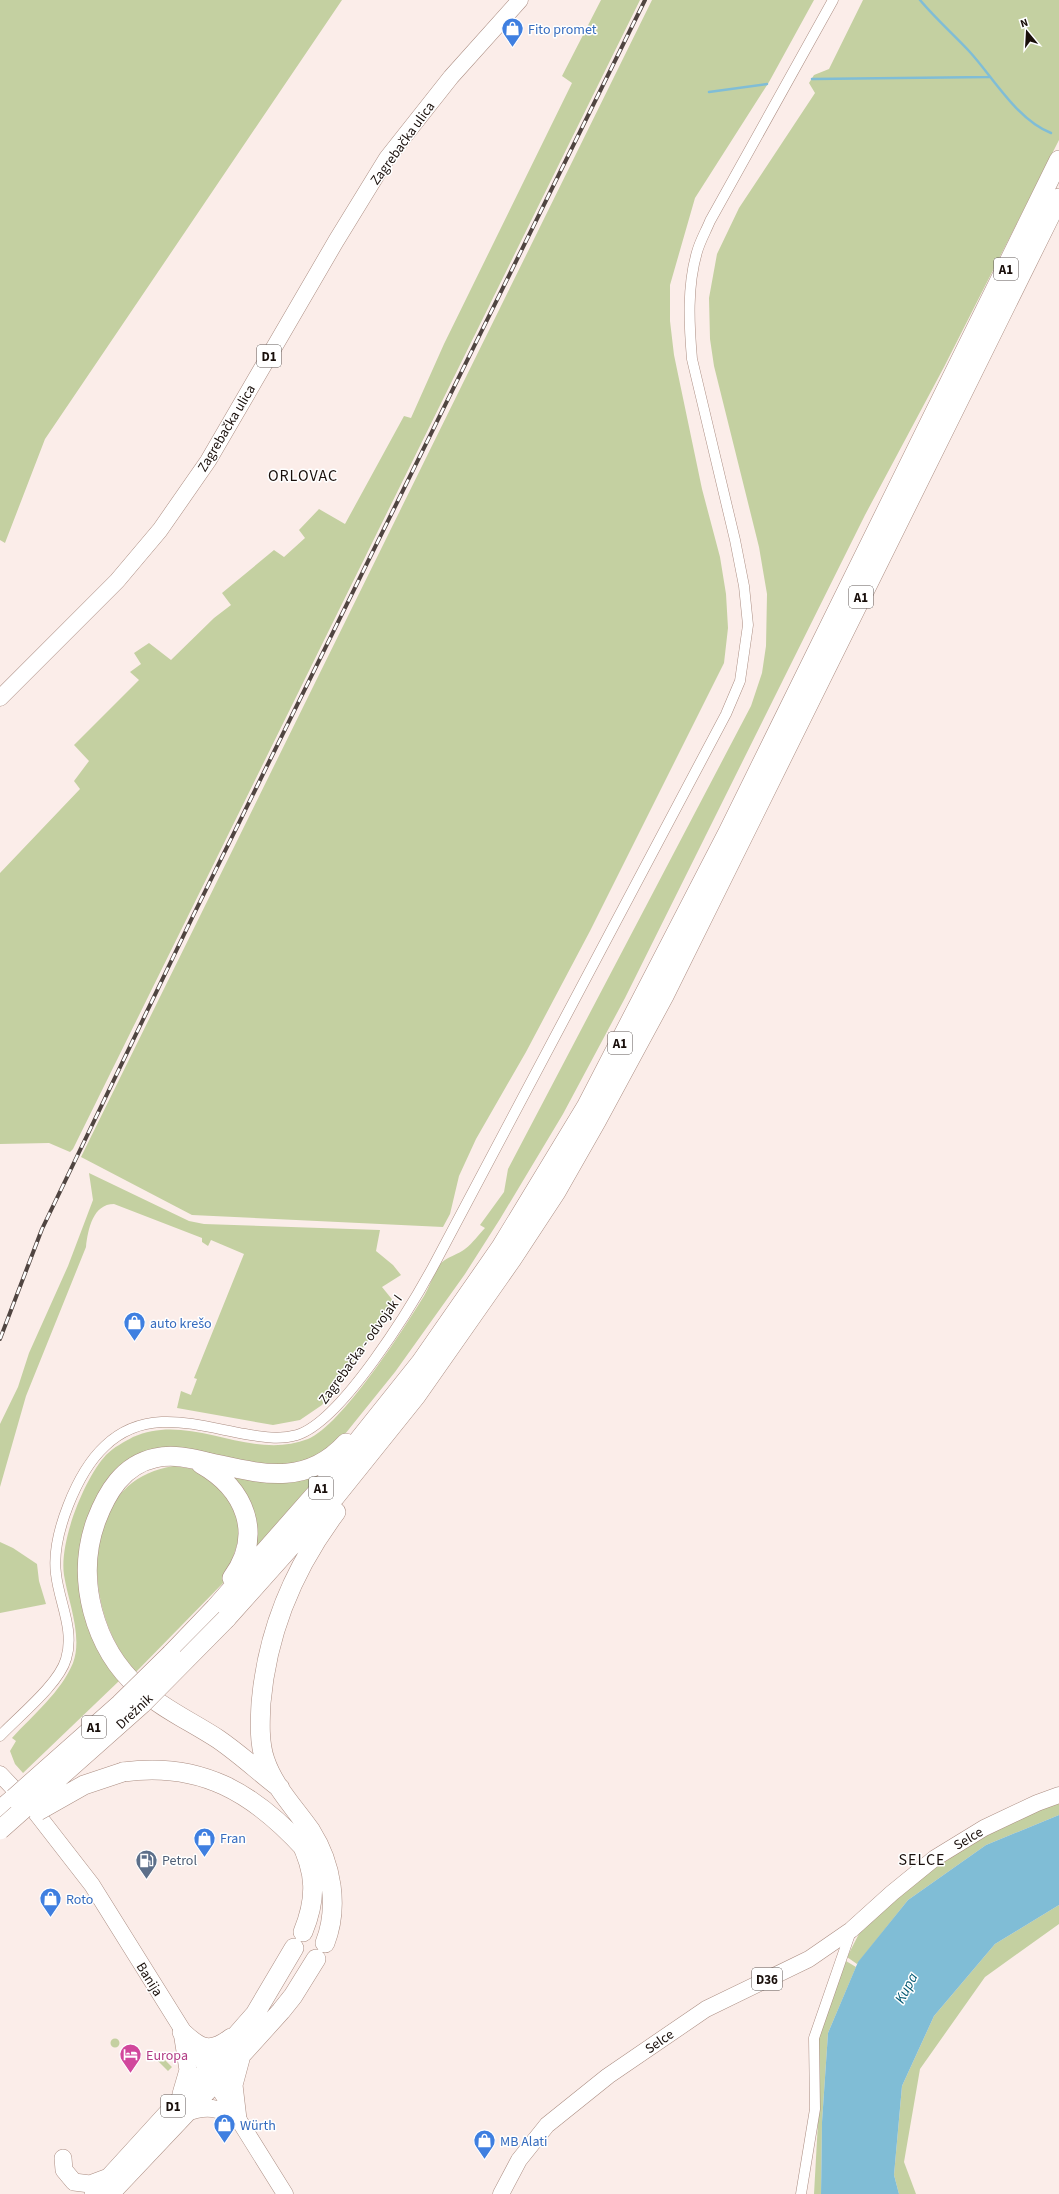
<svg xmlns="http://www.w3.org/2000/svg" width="1059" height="2194" font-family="'Source Sans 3',sans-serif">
	<rect width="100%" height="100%" fill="#fbede9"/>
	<path fill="#c4d0a1" d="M0,0H342L45,439L5,543L0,540Z
		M601,0H640L73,1149L70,1152L49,1143L0,1144V873L80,789L74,781L89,761L74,745L139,680L130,672L141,664L134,653L149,643L171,660L214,618L231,605L222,593L274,550L284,557L305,538L299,530L319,509L345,524L404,416L411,418L444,344L572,83L562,76Z
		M652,0H814L769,82L695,198L670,285V321L674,355L702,489L720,557L726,594L728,628L724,663L590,931L526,1052L476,1139L459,1176L450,1214L443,1227L192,1215L81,1157Z
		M863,0H1059V140L944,367L865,515L625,998L563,1114L500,1219L465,1274L395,1372L341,1439L321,1454L307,1462L276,1468L159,1449L87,1522L103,1658L119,1681L23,1773L15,1764L10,1751L16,1741L12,1738C33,1715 61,1692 73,1663C83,1636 68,1601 64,1575C59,1542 84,1479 106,1455C114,1447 124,1442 133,1437C191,1411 249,1462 308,1439C342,1425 403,1330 424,1296C430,1286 434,1272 441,1263C447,1257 459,1254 465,1249C473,1243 478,1235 485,1228L480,1225L504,1192L508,1169L751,706L762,673L766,646L767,594L759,547L714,366L710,339L709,298L717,254L739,208L815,93L809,83L814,75L829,69Z
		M89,1173L189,1221L204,1224L380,1230L376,1251L393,1265L401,1275L382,1287L395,1303L322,1405L300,1420L273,1425L177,1408L181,1391L191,1395L197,1379L194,1378L244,1254L211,1240L208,1246L202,1242V1238L114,1204C93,1204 88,1229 86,1247L26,1396L0,1487V1424L18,1387L29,1353L68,1266L93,1200Z
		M174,1466L199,1470L222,1484L243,1525L226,1580L136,1672C81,1613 76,1480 174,1466Z
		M323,1471L247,1564L232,1475Z
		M0,1542L13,1548L37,1564L39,1581L46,1604L0,1613Z
		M1059,1802V1815L986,1845L908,1900L857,1964L847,1957L861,1930L907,1887L984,1833Z
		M1059,1905V1924L985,1977L920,2069L904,2162L916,2194H899L894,2175L902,2086L934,2016L995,1944Z
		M846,1961L856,1967L828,2033L822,2122L821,2194H814L819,2104V2037Z
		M110.5 2043a4.5 4.5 0 1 1 9 0a4.5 4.5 0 1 1-9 0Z
		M162,2057L172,2067L168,2071L158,2061Z"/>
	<path fill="#80bdd6" d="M1059,1815V1905L995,1944L934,2016L902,2086L894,2175L899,2194H821L822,2122L828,2033L858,1962L908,1900L986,1845Z"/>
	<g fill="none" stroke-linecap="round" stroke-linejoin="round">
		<path stroke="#80bdd6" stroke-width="2.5" d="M920,0C935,18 953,34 969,51C993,77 1017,120 1051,133
			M812,79L989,77
			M709,92L767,84"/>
		<defs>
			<path id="minor" d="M0,1736C19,1716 59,1684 66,1659C75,1630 59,1602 56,1574C51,1536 77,1472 105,1446C146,1407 195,1425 245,1434C262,1437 280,1440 297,1435C342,1421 412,1306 435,1263L726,714L740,681L748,625L744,586L735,540L692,359C689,324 687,286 697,252C700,241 706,231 710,221L833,0
				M801,2194L815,2109L814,2038L851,1931"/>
			<path id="primary" d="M0,698L117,581L160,530L208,461L336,241L387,158L451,77L520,0
				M0,1774L33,1809L92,1885L285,2194
				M501,2194L519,2160L547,2125L608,2076L706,2009L809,1959L851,1930L892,1893L935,1858L984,1828L1037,1803L1059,1795"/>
			<path id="trunk" d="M181,2094L188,2070L182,2032
				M186,2113C205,2105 220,2107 237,2119
				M63,2158L64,2170L74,2182L90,2184L106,2178
				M93,2194L206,2070
				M111,2194L215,2084"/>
			<path id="motorway" d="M201,1464C245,1489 264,1534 232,1578
				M226,1619L335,1497L416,1396L512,1259L556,1192L597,1120L664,996L1059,198
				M171,1654L215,1608L318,1491L421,1362L501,1247L586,1107L728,832L1059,160
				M123,1772C201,1761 254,1793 305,1849
				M280,1788C259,1772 240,1754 218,1739C192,1722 163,1709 139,1688C94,1648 75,1579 96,1521C107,1492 123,1465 155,1458C173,1454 190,1458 207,1462C259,1473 305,1488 346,1443
				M0,1810L14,1798
				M299,1839C316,1872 317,1898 303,1932
				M325,1943C339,1907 332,1864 311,1831C295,1808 274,1787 265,1760C259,1743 260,1722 261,1703C267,1633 294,1568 336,1512
				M182,2032C200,2049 210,2054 231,2038
				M206,2070L255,2014L294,1948
				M215,2084L281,2011L293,1996L316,1959
				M237,2119L233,2085L240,2059"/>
		</defs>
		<use href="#minor" stroke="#ab8d82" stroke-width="11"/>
		<use href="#primary" stroke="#ab8d82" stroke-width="17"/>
		<use href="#trunk" stroke="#ab8d82" stroke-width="18"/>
		<use href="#motorway" stroke="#ab8d82" stroke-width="20"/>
		<use href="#minor" stroke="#fff" stroke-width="10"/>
		<use href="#primary" stroke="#fff" stroke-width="16"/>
		<use href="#trunk" stroke="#fff" stroke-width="17"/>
		<use href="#motorway" stroke="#fff" stroke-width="19"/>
		<defs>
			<path id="rail" d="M0,1339L42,1229L192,918L645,0"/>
		</defs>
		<use href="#rail" stroke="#504541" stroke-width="4"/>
		<use href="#rail" stroke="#fff" stroke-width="2.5" stroke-dasharray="8" stroke-linecap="butt"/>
		<defs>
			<path id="motorway-bridge" d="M14,1798L120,1704L171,1654
				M38,1811L84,1785L123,1772
				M0,1830L142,1704L226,1619"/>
		</defs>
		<use href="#motorway-bridge" stroke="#ab8d82" stroke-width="20" stroke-linecap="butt"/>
		<use href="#motorway-bridge" stroke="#fff" stroke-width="19"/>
	</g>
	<defs>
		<symbol id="shop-pin" viewBox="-11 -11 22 30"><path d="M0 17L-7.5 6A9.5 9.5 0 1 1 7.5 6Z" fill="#3f7fe0" stroke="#fff"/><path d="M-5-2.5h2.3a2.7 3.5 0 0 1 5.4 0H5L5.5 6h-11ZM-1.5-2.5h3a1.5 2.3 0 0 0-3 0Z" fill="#fff"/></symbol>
		<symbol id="fuel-pin" viewBox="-11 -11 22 30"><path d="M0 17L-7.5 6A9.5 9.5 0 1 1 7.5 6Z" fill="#5c6f8a" stroke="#fff"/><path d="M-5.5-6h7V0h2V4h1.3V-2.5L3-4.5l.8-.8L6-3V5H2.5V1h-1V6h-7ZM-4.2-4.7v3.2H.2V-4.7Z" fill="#fff"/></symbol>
		<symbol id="hotel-pin" viewBox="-11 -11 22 30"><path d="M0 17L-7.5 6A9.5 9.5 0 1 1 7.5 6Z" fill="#d1479c" stroke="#fff"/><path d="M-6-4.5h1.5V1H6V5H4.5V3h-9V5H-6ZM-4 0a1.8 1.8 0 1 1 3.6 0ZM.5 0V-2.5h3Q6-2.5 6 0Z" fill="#fff"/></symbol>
	</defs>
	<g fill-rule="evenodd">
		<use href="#shop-pin" x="500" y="16" width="25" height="34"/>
		<use href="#shop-pin" x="122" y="1310" width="25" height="34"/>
		<use href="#shop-pin" x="192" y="1826" width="25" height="34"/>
		<use href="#fuel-pin" x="134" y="1848" width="25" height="34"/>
		<use href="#shop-pin" x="38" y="1886" width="25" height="34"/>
		<use href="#hotel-pin" x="118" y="2042" width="25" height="34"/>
		<use href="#shop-pin" x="212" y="2112" width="25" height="34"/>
		<use href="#shop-pin" x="472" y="2128" width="25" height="34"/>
	</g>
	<g text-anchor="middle" stroke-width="3" stroke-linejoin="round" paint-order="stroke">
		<g fill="#fff" stroke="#5e5754" stroke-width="1">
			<rect x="994" y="258" width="24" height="22" rx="3"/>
			<rect x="257" y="345" width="24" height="22" rx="3"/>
			<rect x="849" y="586" width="24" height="22" rx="3"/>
			<rect x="608" y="1032" width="24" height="22" rx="3"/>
			<rect x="309" y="1477" width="24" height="22" rx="3"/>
			<rect x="82" y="1716" width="24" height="22" rx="3"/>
			<rect x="752" y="1968" width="30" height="22" rx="3"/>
			<rect x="161" y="2095" width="24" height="22" rx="3"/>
		</g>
		<g font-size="13" font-weight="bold" fill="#190f0b">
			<text x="1006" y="274">A1</text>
			<text x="269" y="361">D1</text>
			<text x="861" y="602">A1</text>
			<text x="620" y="1048">A1</text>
			<text x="321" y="1493">A1</text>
			<text x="94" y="1732">A1</text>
			<text x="767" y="1984">D36</text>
			<text x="173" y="2111">D1</text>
		</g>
		<g font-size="14" fill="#366cbe" stroke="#fff" text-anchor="start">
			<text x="528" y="34">Fito promet</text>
			<text x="150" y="1328">auto krešo</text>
			<text x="220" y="1843">Fran</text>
			<text x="66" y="1904">Roto</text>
			<text x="240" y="2130">Würth</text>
			<text x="500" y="2146">MB Alati</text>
		</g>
		<g font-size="14" fill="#190f0b" stroke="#fff">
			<text transform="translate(402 143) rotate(-54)" y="5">Zagrebačka ulica</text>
			<text transform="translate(226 428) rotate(-59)" y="5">Zagrebačka ulica</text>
			<text transform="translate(360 1349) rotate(-54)" y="5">Zagrebačka - odvojak I</text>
			<text transform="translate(134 1711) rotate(-43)" y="5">Drežnik</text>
			<text transform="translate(968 1838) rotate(-31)" y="5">Selce</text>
			<text transform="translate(150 1979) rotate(58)" y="5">Banija</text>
			<text transform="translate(659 2041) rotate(-35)" y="5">Selce</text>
		</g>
		<g font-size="14" fill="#4e5e75" stroke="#fff" text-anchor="start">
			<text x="162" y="1865">Petrol</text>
		</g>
		<g font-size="14" fill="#b23c85" stroke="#fff" text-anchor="start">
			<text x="146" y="2060">Europa</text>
		</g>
		<g font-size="15" font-style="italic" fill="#045a74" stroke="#fff">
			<text transform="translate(906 1988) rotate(-62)" y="5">Kupa</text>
		</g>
		<g font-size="16" letter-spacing="1" fill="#190f0b" stroke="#fff">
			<text x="303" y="481">ORLOVAC</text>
			<text x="922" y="1865">SELCE</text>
		</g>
	</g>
	<g transform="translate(1027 32) rotate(342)" stroke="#ffffff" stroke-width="3" paint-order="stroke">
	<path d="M0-3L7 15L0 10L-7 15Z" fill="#190f0b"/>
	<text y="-6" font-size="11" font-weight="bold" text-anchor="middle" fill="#190f0b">N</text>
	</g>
</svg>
